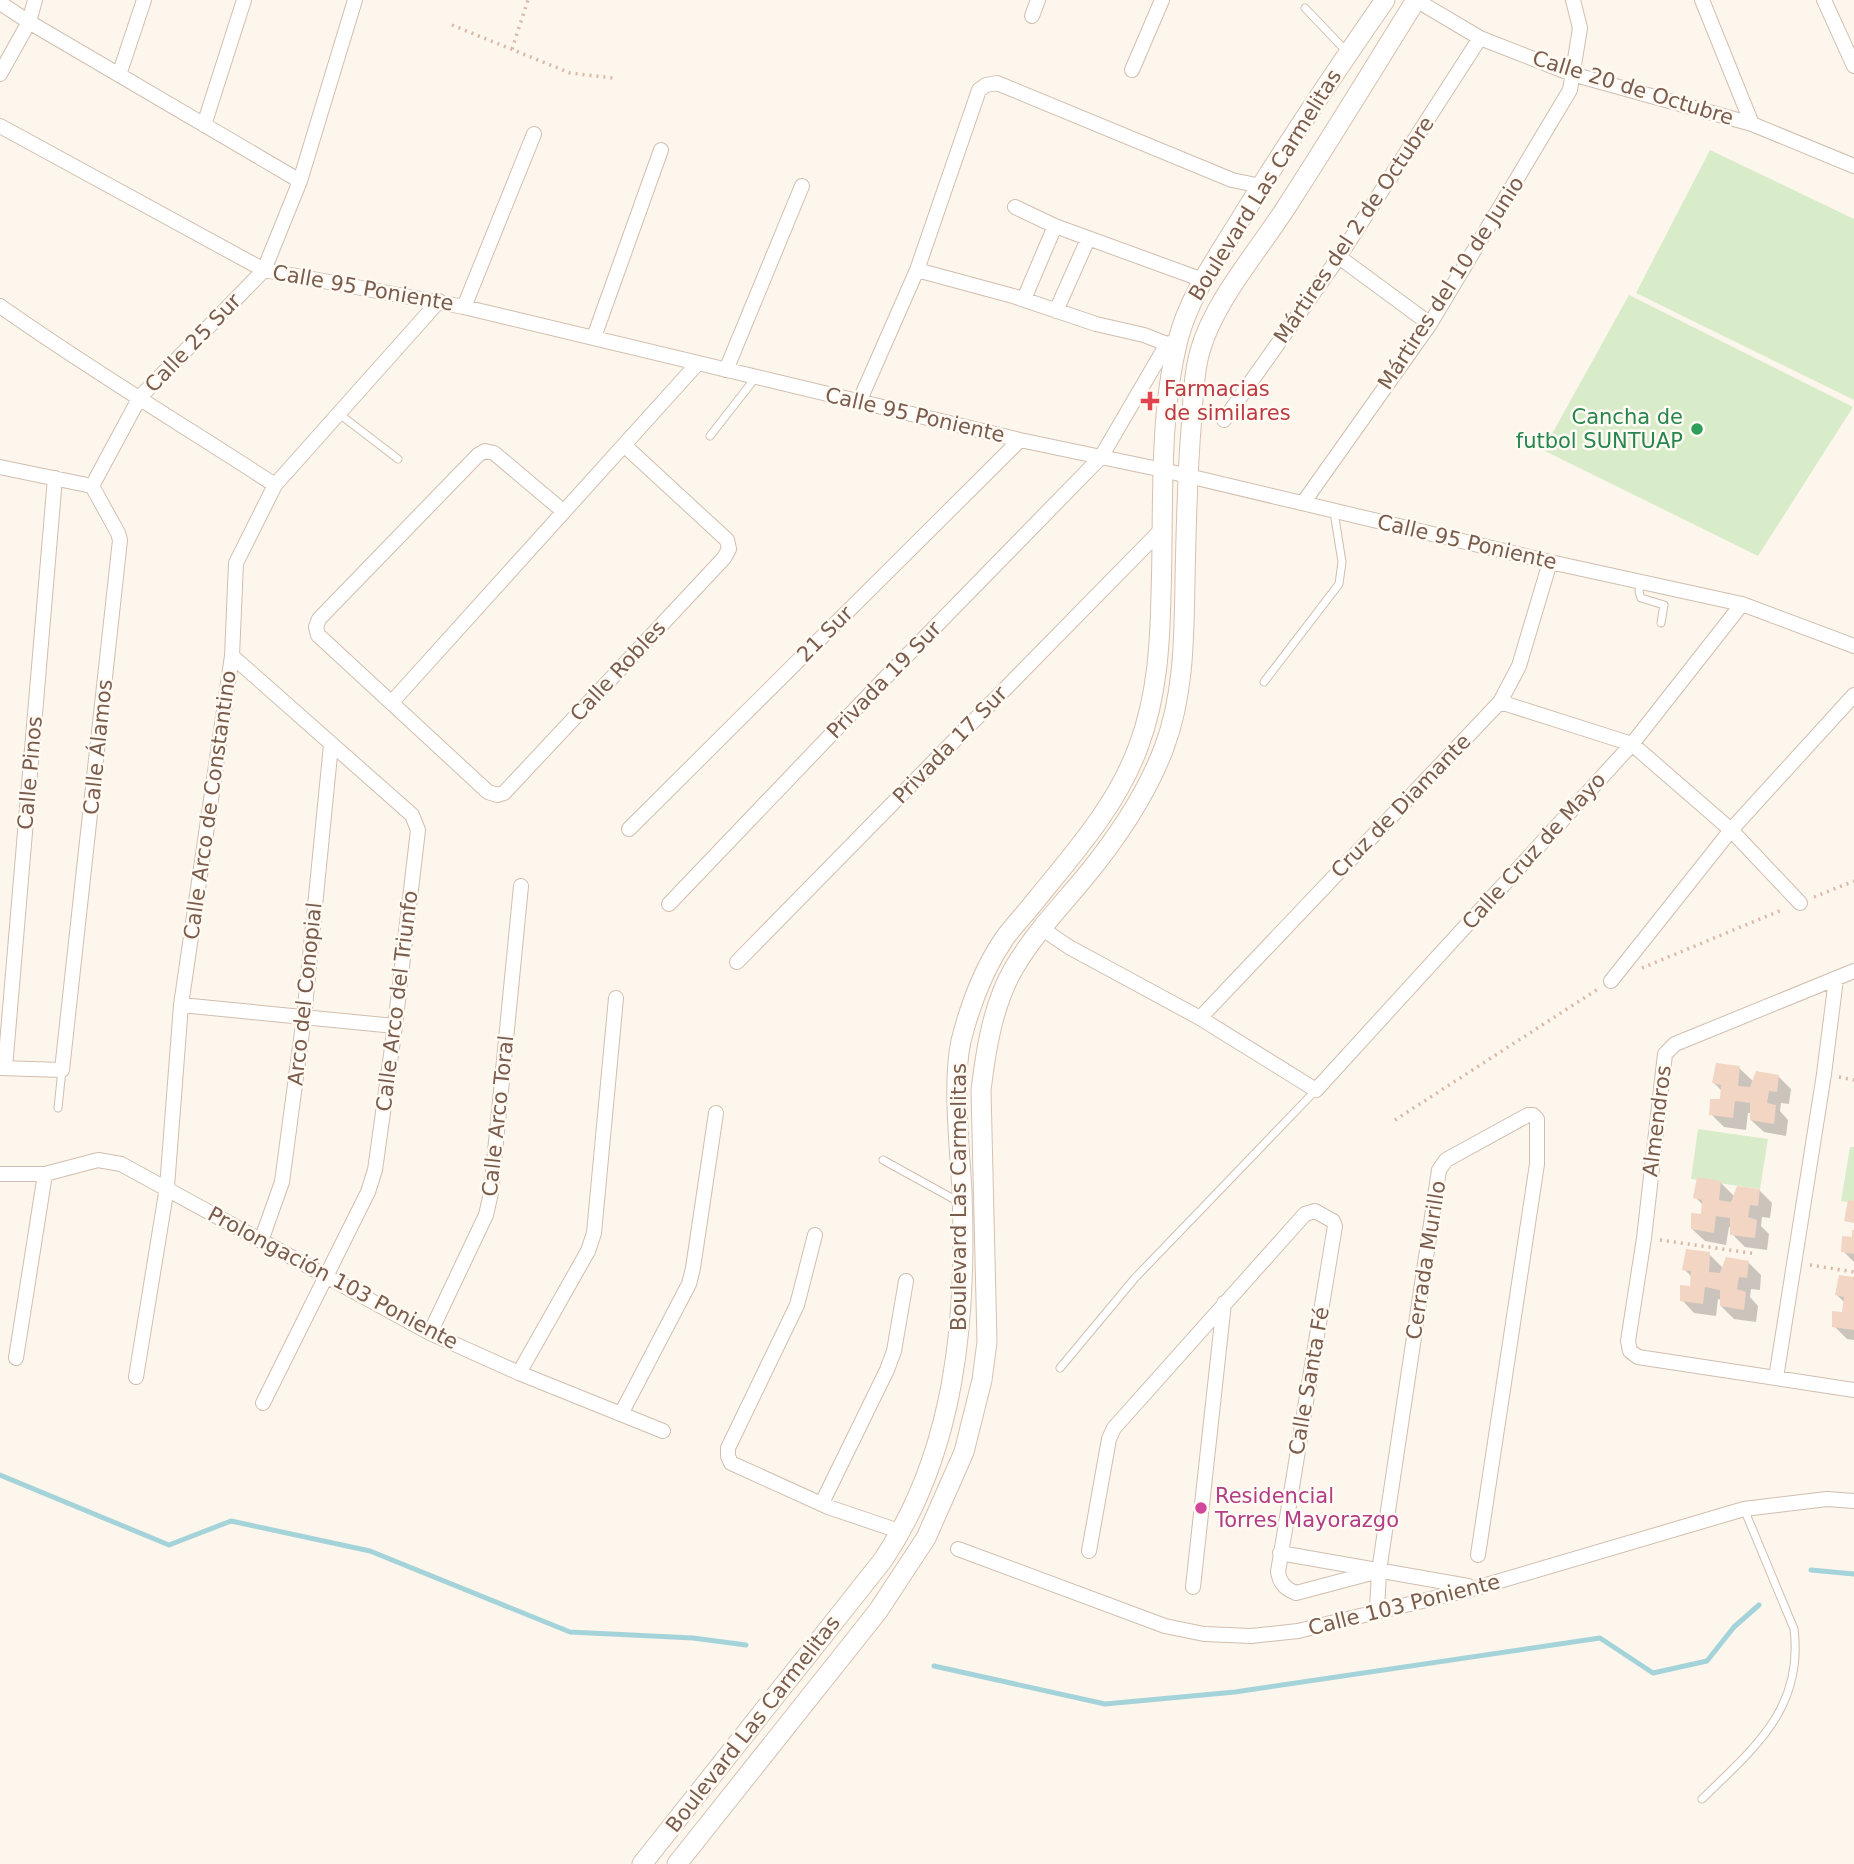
<svg xmlns="http://www.w3.org/2000/svg" width="1854" height="1864" font-family="'DejaVu Sans',sans-serif">
	<rect width="100%" height="100%" fill="#fdf6ec"/>
	<path fill="#d8ecc9" d="M1710,150L1854,219V400L1636,293Z
		M1629,295L1853,407L1758,556L1543,450Z
		M1698,1129L1768,1139L1760,1189L1691,1179Z
		M1850,1147H1854V1203L1841,1201Z"/>
	<path fill="#0003" d="M1739,1068L1754,1082L1778,1076L1791,1089L1789,1104L1781,1103L1780,1111L1788,1120L1786,1136L1764,1132L1751,1120V1113H1748L1746,1130L1724,1127L1711,1114L1721,1101L1722,1091L1714,1083Z
		M1720,1182L1735,1197L1759,1190L1772,1203L1770,1218L1762,1217L1761,1226L1769,1234L1767,1250L1745,1247L1732,1234V1228L1729,1227L1726,1245L1705,1241L1692,1229L1702,1216L1703,1205L1695,1197Z
		M1854,1229V1262L1843,1251L1853,1238Z
		M1709,1254L1724,1269L1748,1262L1761,1275L1760,1290L1751,1289L1750,1297L1758,1306L1756,1322L1734,1319L1721,1306V1300L1718,1299L1716,1316L1694,1313L1682,1300L1692,1287V1277L1684,1269Z
		M1854,1279V1340L1847,1339L1834,1326L1844,1314L1845,1303L1837,1295Z"/>
	<g fill="none" stroke-linecap="round" stroke-linejoin="round">
		<path stroke="#a5d3da" stroke-width="5" d="M0,1475L169,1545L231,1521L370,1551L570,1632L693,1638L746,1645
			M1811,1570L1854,1574
			M934,1666L1105,1704L1235,1692L1600,1638L1653,1673L1707,1661L1734,1627L1759,1605"/>
	</g>
	<path fill="#f3d5c3" d="M1716,1063L1740,1066L1738,1086L1750,1087L1756,1071L1779,1075L1777,1092L1769,1091L1767,1103L1776,1105L1774,1124L1750,1120V1103L1735,1101L1733,1118L1709,1115L1710,1099H1720L1721,1085L1712,1083Z
		M1697,1177L1721,1181L1719,1200L1731,1202L1737,1186L1760,1189L1758,1206L1750,1205L1748,1217L1757,1220L1755,1238L1730,1235V1218L1716,1216L1714,1233L1691,1229V1213L1701,1214L1702,1200L1693,1198Z
		M1848,1200L1854,1201V1223L1844,1221Z
		M1852,1230H1854V1254L1841,1252L1842,1236L1852,1237Z
		M1686,1249L1710,1252L1709,1272L1720,1273L1726,1257L1749,1261L1747,1278L1739,1277L1737,1289L1746,1292L1744,1310L1720,1306V1290L1705,1287L1703,1304L1680,1301V1285L1690,1286L1691,1271L1682,1270Z
		M1839,1275L1854,1277V1330L1832,1327V1311L1842,1312L1844,1297L1835,1295Z"/>
	<g fill="none" stroke-linecap="round" stroke-linejoin="round">
		<defs>
			<path id="lane" d="M1305,8L1348,53
				M338,413L398,459
				M710,436L756,377
				M1640,582L1639,592L1641,598L1664,605L1661,623
				M1264,682L1339,584L1342,562L1334,512
				M58,1108L62,1070
				M883,1160L959,1202
				M1060,1368L1135,1278L1316,1090
				M1702,1799C1753,1749 1804,1709 1794,1629L1744,1509"/>
			<path id="street" d="M1416,0L1480,38L1572,74L1752,124L1854,166
				M1702,0L1752,124
				M1824,0L1854,66
				M0,3L29,22L300,181
				M1032,16L1038,0
				M1132,70L1162,0
				M0,74L29,22L35,0
				M119,75L144,0
				M204,125L244,0
				M0,126L264,270L464,307L1020,440L1163,470L1550,562L1742,604L1854,646
				M1015,207L1055,226L1203,280
				M1339,257L1430,324
				M917,270L1013,296L1096,324L1144,335L1167,344
				M1024,299L1055,226
				M0,306C89,369 183,425 275,485
				M464,307L534,134
				M1056,311L1088,239
				M594,337L661,150
				M726,370L802,186
				M859,402L917,270L979,90L986,85L997,83L1232,180L1261,186
				M1224,420L1339,257L1480,38
				M0,467L92,486L118,533L120,540L62,1070L0,1068
				M92,486L140,397L264,270L300,181L355,0
				M1303,503L1430,324L1570,90L1580,28L1573,0
				M563,511L494,453L485,451L478,455L319,619L316,627L318,635L488,792L497,795L504,793L724,558L729,549L727,540L624,445
				M232,656L412,815L418,830L395,1026L375,1170L368,1192L263,1403
				M392,702L698,363
				M1500,702L1632,744L1731,830L1800,903
				M629,829L1020,440
				M669,904L888,675L1101,457L1167,344L1178,341
				M1041,928L1069,947L1200,1018L1316,1090L1632,744L1742,604
				M737,962L1163,528
				M1854,971L1675,1044L1665,1054L1644,1238L1628,1341L1630,1351L1638,1357L1854,1390
				M1611,981L1731,830L1854,695
				M181,1005L395,1026
				M1200,1018L1500,702L1519,666L1550,562
				M5,1068L55,478
				M0,1174H45L98,1160L121,1164L430,1333L519,1373L663,1431
				M815,1235L797,1305L728,1448V1456L731,1463L828,1507L902,1532
				M261,1241L282,1182L304,1017L331,745
				M430,1333L486,1215L491,1193L521,886
				M16,1358L45,1174
				M519,1373L588,1251L594,1233L616,998
				M136,1377L167,1187L181,1005L232,656L236,563L275,485L439,301
				M1776,1378L1824,1074L1836,979
				M621,1414L689,1284L693,1268L716,1113
				M822,1503L887,1370L894,1351L906,1281
				M958,1549L1165,1626L1204,1634L1251,1636L1298,1631L1476,1588L1744,1509L1827,1499L1854,1501
				M1089,1551L1109,1439L1114,1428L1305,1214L1315,1211L1333,1221L1335,1226L1278,1572C1280,1584 1286,1589 1296,1593L1379,1571
				M1280,1553L1468,1586
				M1193,1587L1224,1303
				M1377,1610L1379,1571L1439,1170L1446,1160L1528,1115H1533L1537,1119V1164L1478,1555"/>
			<path id="secondary" d="M642,1864L883,1560C955,1452 967,1321 962,1193C960,1149 952,1082 961,1041C970,1005 983,970 1004,939C1014,925 1026,913 1036,900C1075,852 1118,804 1139,745C1157,696 1160,646 1161,594C1164,513 1158,420 1178,340C1189,296 1217,258 1240,220C1286,145 1335,72 1385,0
				M677,1864L878,1611L926,1538L964,1452L982,1380L987,1342L981,1090C986,1049 993,1004 1014,968C1034,934 1060,907 1085,877C1117,838 1146,796 1164,748C1184,695 1184,638 1185,581C1186,530 1187,480 1191,429C1193,403 1193,376 1200,351C1214,301 1259,250 1287,206C1331,138 1373,69 1416,0"/>
		</defs>
		<use href="#lane" stroke="#d1beb0" stroke-width="9"/>
		<use href="#street" stroke="#d1beb0" stroke-width="16"/>
		<use href="#secondary" stroke="#d6c0b0" stroke-width="21"/>
		<path stroke="#d9b8a5" stroke-width="3.5" stroke-dasharray="2 5" stroke-linecap="butt" d="M452,25L570,73L613,78
			M512,49L528,0
			M1814,897L1854,881
			M1642,968L1784,909
			M1839,1077L1854,1080
			M1395,1120L1598,989
			M1660,1240L1757,1254
			M1810,1265L1854,1272"/>
		<use href="#lane" stroke="#fff" stroke-width="7"/>
		<use href="#street" stroke="#fff" stroke-width="14"/>
		<use href="#secondary" stroke="#fff" stroke-width="19"/>
	</g>
	<path fill="#e0444e" stroke="#fffaf3" stroke-width="2.5" d="M1146.5 390.5h7v7h7v7h-7v7h-7v-7h-7v-7h7z"/>
	<circle fill="#2e9e5b" stroke="#fffaf3" stroke-width="2.5" cx="1697" cy="429" r="7"/>
	<circle fill="#d1479c" stroke="#fffaf3" stroke-width="2.5" cx="1201" cy="1508" r="7"/>
	<g text-anchor="middle" stroke-width="5" stroke-linejoin="round" paint-order="stroke">
		<g font-size="21" fill="#7a5c4d" stroke="#fffaf3">
			<text transform="translate(1633 88) rotate(17)" y="7">Calle 20 de Octubre</text>
			<text transform="translate(1265 185) rotate(-58)" y="7">Boulevard Las Carmelitas</text>
			<text transform="translate(1354 230) rotate(-56)" y="7">Mártires del 2 de Octubre</text>
			<text transform="translate(1451 283) rotate(-57)" y="7">Mártires del 10 de Junio</text>
			<text transform="translate(363 288) rotate(10)" y="7">Calle 95 Poniente</text>
			<text transform="translate(193 343) rotate(-46)" y="7">Calle 25 Sur</text>
			<text transform="translate(915 415) rotate(13)" y="7">Calle 95 Poniente</text>
			<text transform="translate(1467 542) rotate(13)" y="7">Calle 95 Poniente</text>
			<text transform="translate(825 634) rotate(-45)" y="7">21 Sur</text>
			<text transform="translate(618 671) rotate(-47)" y="7">Calle Robles</text>
			<text transform="translate(884 680) rotate(-46)" y="7">Privada 19 Sur</text>
			<text transform="translate(950 745) rotate(-46)" y="7">Privada 17 Sur</text>
			<text transform="translate(98 747) rotate(-84)" y="7">Calle Álamos</text>
			<text transform="translate(30 773) rotate(-85)" y="7">Calle Pinos</text>
			<text transform="translate(210 805) rotate(-82)" y="7">Calle Arco de Constantino</text>
			<text transform="translate(1401 806) rotate(-46)" y="7">Cruz de Diamante</text>
			<text transform="translate(1534 851) rotate(-48)" y="7">Calle Cruz de Mayo</text>
			<text transform="translate(305 994) rotate(-84)" y="7">Arco del Conopial</text>
			<text transform="translate(397 1001) rotate(-83)" y="7">Calle Arco del Triunfo</text>
			<text transform="translate(498 1116) rotate(-84)" y="7">Calle Arco Toral</text>
			<text transform="translate(1657 1121) rotate(-83)" y="7">Almendros</text>
			<text transform="translate(959 1197) rotate(-90)" y="7">Boulevard Las Carmelitas</text>
			<text transform="translate(1426 1260) rotate(-81)" y="7">Cerrada Murillo</text>
			<text transform="translate(333 1278) rotate(28)" y="7">Prolongación 103 Poniente</text>
			<text transform="translate(1309 1381) rotate(-80)" y="7">Calle Santa Fé</text>
			<text transform="translate(1404 1605) rotate(-14)" y="7">Calle 103 Poniente</text>
			<text transform="translate(753 1724) rotate(-52)" y="7">Boulevard Las Carmelitas</text>
		</g>
		<g font-size="21" fill="#be3a42" stroke="#fffaf3" text-anchor="start">
			<text x="1164" y="396">Farmacias<tspan x="1164" dy="24">de similares</tspan></text>
		</g>
		<g font-size="21" fill="#27864d" stroke="#fffaf3" text-anchor="end">
			<text x="1683" y="424">Cancha de<tspan x="1683" dy="24">futbol SUNTUAP</tspan></text>
		</g>
		<g font-size="21" fill="#b23c85" stroke="#fffaf3" text-anchor="start">
			<text x="1215" y="1503">Residencial<tspan x="1215" dy="24">Torres Mayorazgo</tspan></text>
		</g>
	</g>
</svg>
